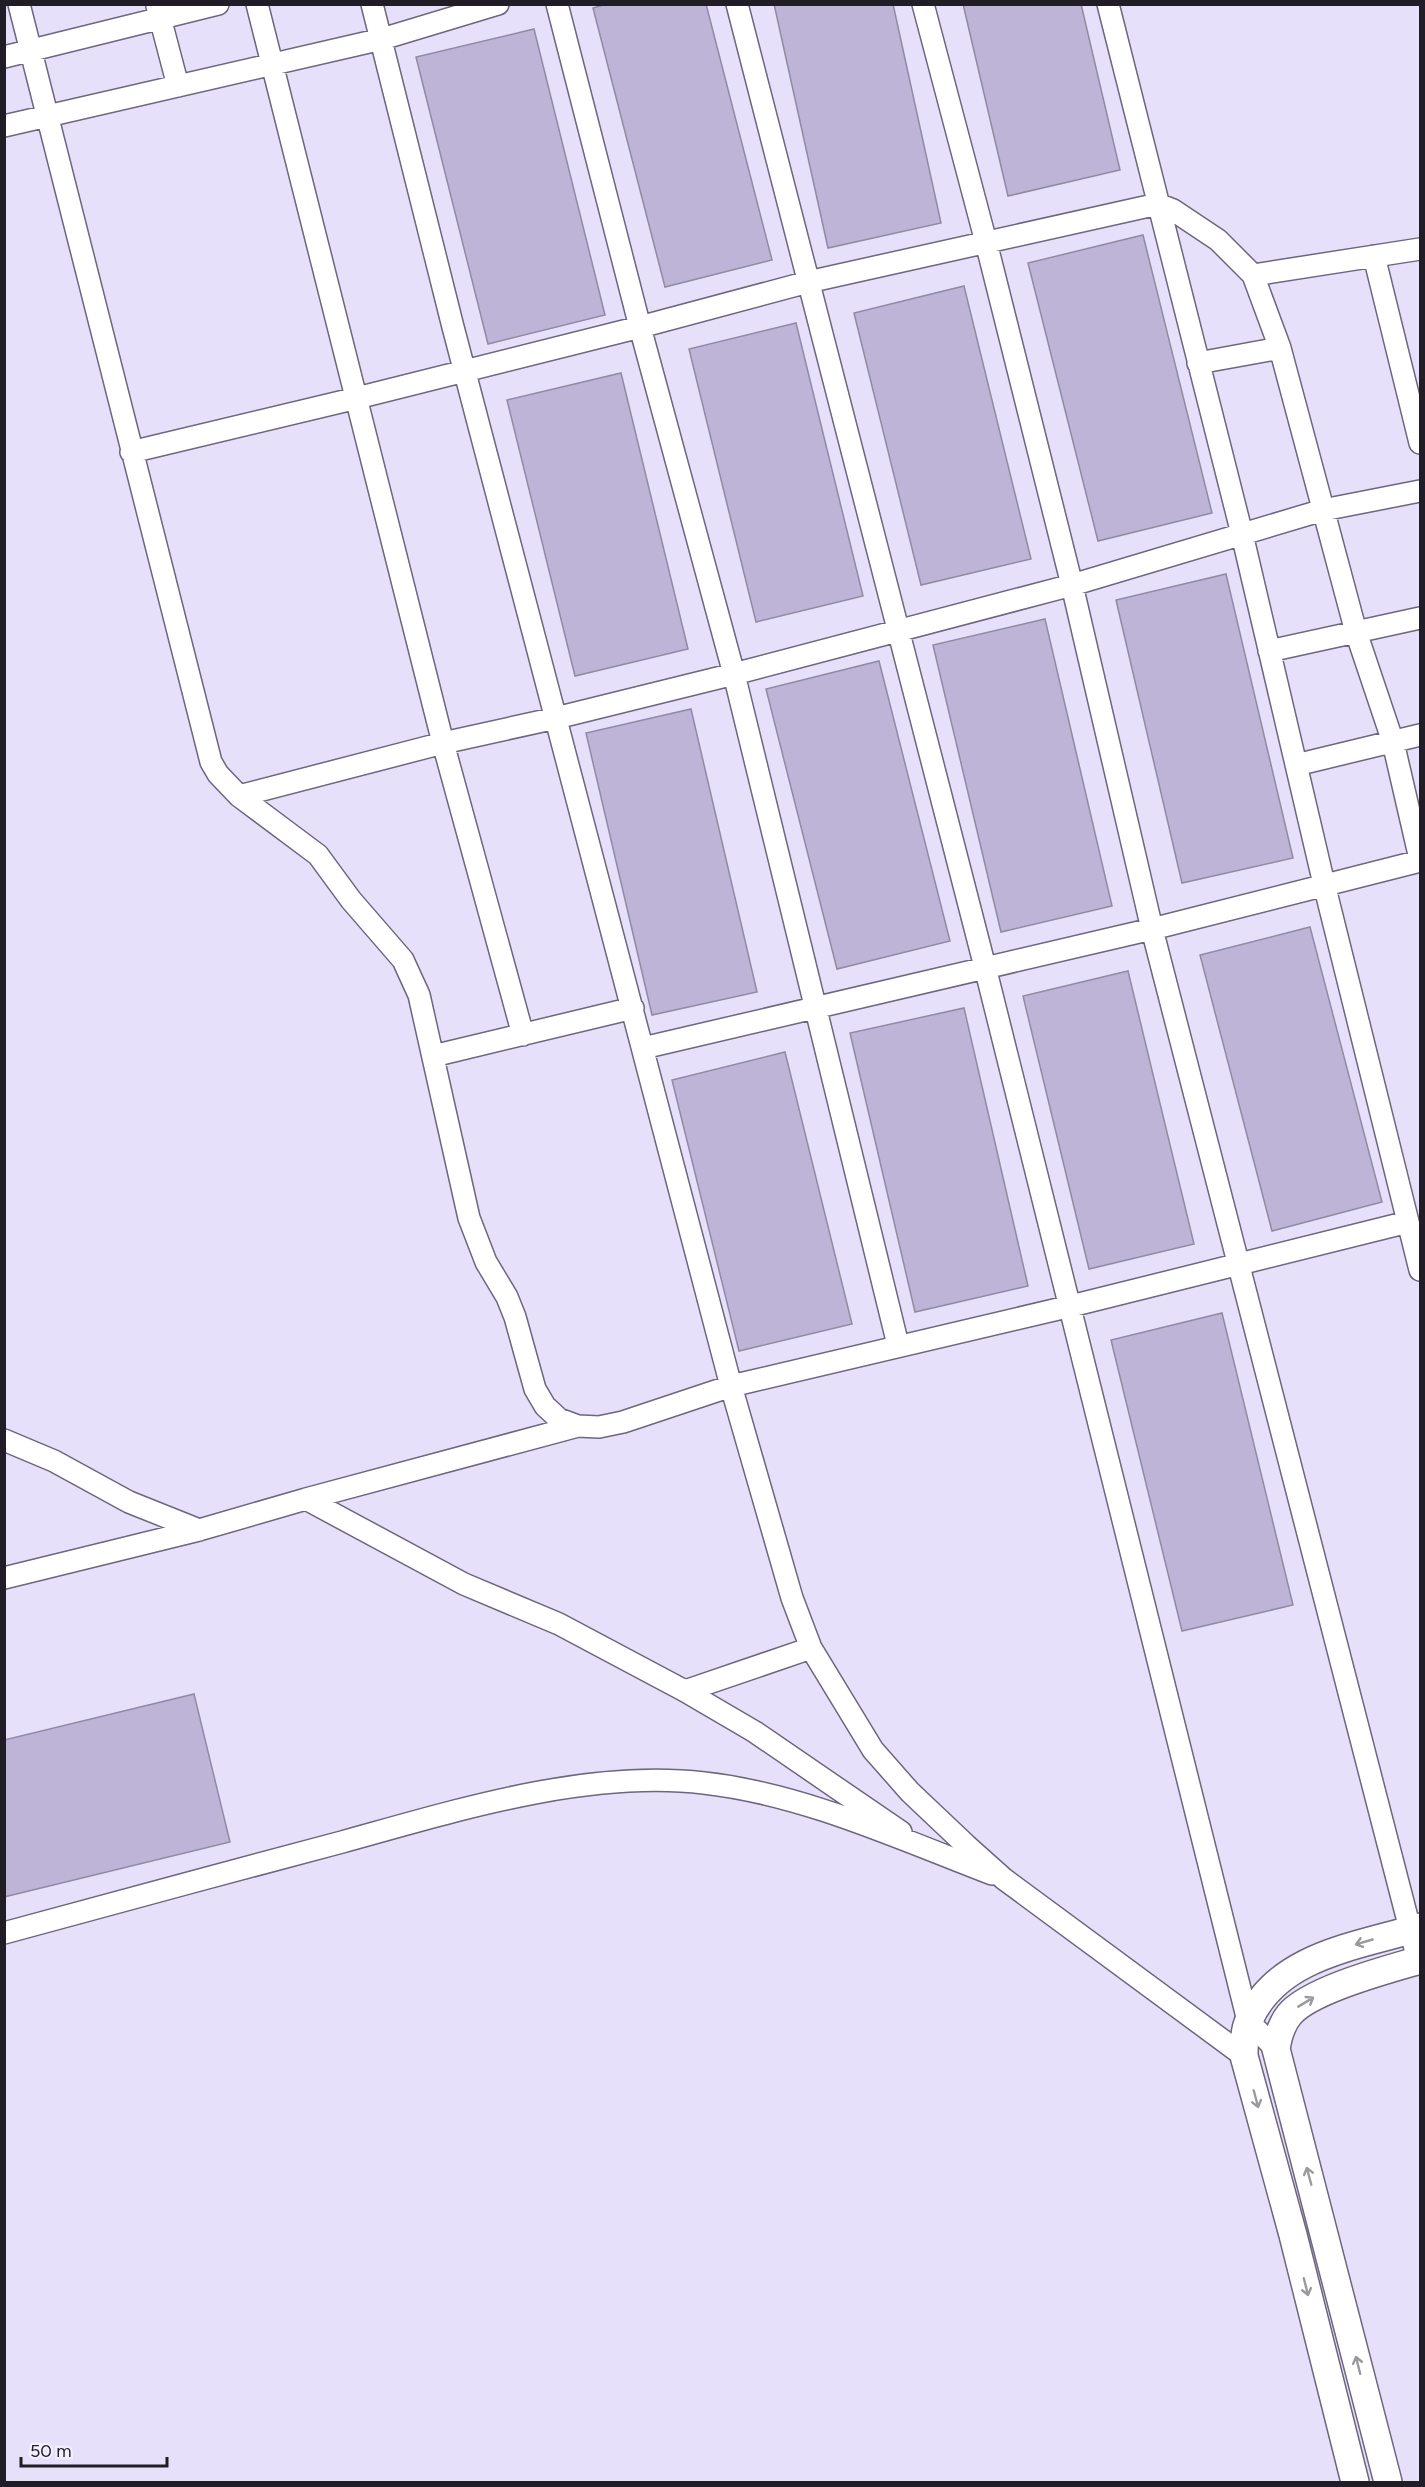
<svg xmlns="http://www.w3.org/2000/svg" width="1425" height="2487" font-family="Figtree,sans-serif">
	<rect width="100%" height="100%" fill="#e7e0fa"/>
	<path fill="#beb4d7" stroke="#918aa3" stroke-width="1.5" d="M607,4H706L772,260L665,287L593,8Z
		M774,4H893L941,223L828,248Z
		M963,4H1081L1120,170L1008,196Z
		M534,29L605,315L488,344L416,57Z
		M1143,235L1212,513L1098,541L1028,263Z
		M964,286L1031,559L921,585L854,313Z
		M796,323L863,596L756,622L689,349Z
		M621,373L688,649L575,676L507,400Z
		M1226,574L1293,858L1182,883L1116,600Z
		M1045,619L1112,906L1001,932L933,645Z
		M879,661L950,941L837,969L766,689Z
		M691,709L757,992L652,1015L586,733Z
		M1310,927L1382,1202L1272,1231L1200,955Z
		M1128,971L1194,1244L1089,1269L1023,996Z
		M964,1008L1028,1286L915,1312L850,1033Z
		M785,1052L852,1324L739,1351L672,1080Z
		M1222,1313L1293,1605L1182,1631L1111,1340Z
		M194,1694L230,1842L4,1897V1740Z"/>
	<g fill="none" stroke-linecap="round" stroke-linejoin="round">
		<defs>
			<path id="minor" d="M19,4L211,762L218,774L239,796L318,855L351,900L403,960L419,995L469,1218L486,1262L507,1297L515,1317L535,1389L545,1406L559,1419L578,1426L599,1427L623,1422L731,1386L1071,1306L1408,1222
				M257,4L443,743L523,1035
				M372,4L453,327L731,1386L792,1598L811,1648L873,1750L910,1792L966,1845L1004,1879L1244,2056
				M557,4L640,327L734,674L898,1345
				M737,4L985,967L1248,2021L1276,2049
				M923,4L986,242L1072,585L1152,929L1418,1960
				M1108,4L1242,534L1324,884L1420,1270
				M157,6L178,86
				M4,57L218,4
				M4,126L382,39L498,4
				M1374,256L1420,443
				M1253,275L1420,249
				M1198,363L1280,348
				M131,452L357,398L640,327L808,282L1158,204L1173,210L1218,240L1253,275L1280,348L1356,632L1393,742L1420,859
				M1269,651L1420,618
				M1296,765L1420,735
				M239,796L443,743L556,718L734,674L1072,585L1323,510L1420,491
				M643,1048L1152,929L1420,861
				M433,1056L633,1008
				M4,1440L54,1461L129,1502L199,1530
				M306,1499L578,1426
				M4,1578L199,1530L306,1499L464,1584L559,1624L685,1691L755,1732L901,1832
				M685,1691L811,1648
				M4,1933C117,1902 229,1872 342,1842C454,1811 587,1769 704,1783C803,1794 900,1839 992,1874"/>
			<path id="major" d="M1355,2482L1293,2235L1244,2056C1244,2045 1244,2031 1249,2020C1278,1954 1361,1946 1420,1927
				M1388,2482L1276,2049C1278,2036 1281,2025 1289,2015C1309,1990 1389,1969 1420,1960"/>
		</defs>
		<use href="#minor" stroke="#6d667d" stroke-width="24"/>
		<use href="#major" stroke="#6d667d" stroke-width="30"/>
		<use href="#minor" stroke="#fff" stroke-width="21"/>
		<use href="#major" stroke="#fff" stroke-width="27"/>
	</g>
	<defs><path id="oneway-shaft" d="M-6 0H5M1.5-3L5.5 0L1.5 3" fill="none" stroke-width="1.6" stroke-linecap="round" stroke-linejoin="round" transform="scale(1.5)"/></defs>
	<g stroke="#9b999e">
		<use href="#oneway-shaft" transform="translate(1364 1942) rotate(164)"/>
		<use href="#oneway-shaft" transform="translate(1306 2002) rotate(-31)"/>
		<use href="#oneway-shaft" transform="translate(1256 2099) rotate(75)"/>
		<use href="#oneway-shaft" transform="translate(1309 2176) rotate(-105)"/>
		<use href="#oneway-shaft" transform="translate(1306 2287) rotate(76)"/>
		<use href="#oneway-shaft" transform="translate(1358 2365) rotate(-104)"/>
	</g>
	<rect width="1425" height="2487" fill="none" stroke="#201d27" stroke-width="12"/>
	<path d="M21 2457v9h146v-9" fill="none" stroke="#201d27" stroke-width="3"/>
	<text x="30" y="2457" font-size="18" fill="#201d27" stroke="#f3efff" stroke-width="4.5" paint-order="stroke">50 m</text>
</svg>
